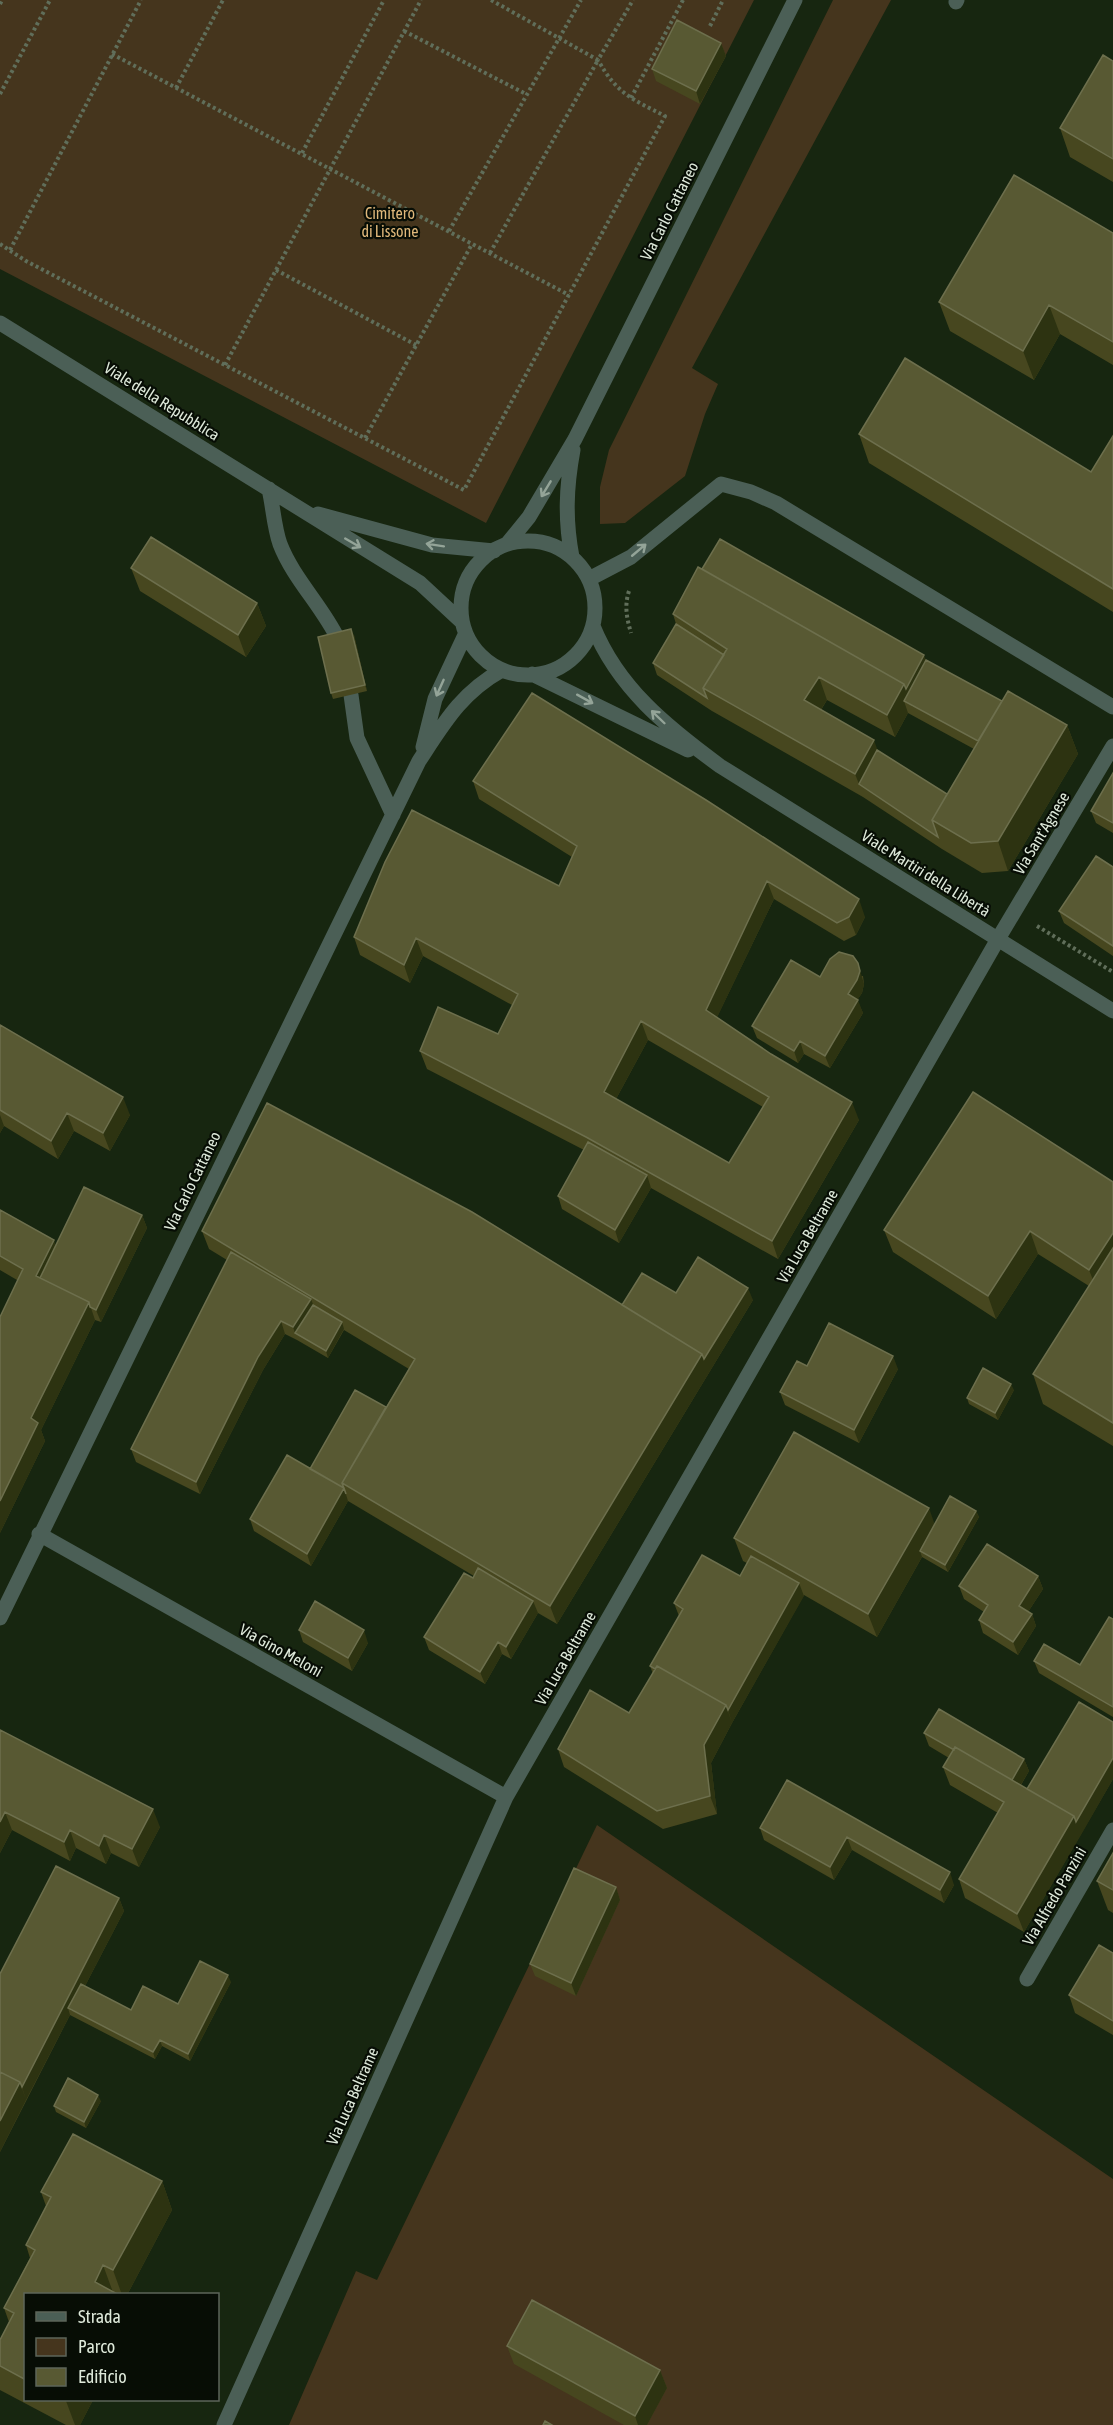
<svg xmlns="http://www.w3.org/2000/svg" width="1113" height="2425" font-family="'Asap Condensed',sans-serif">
	<rect width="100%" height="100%" fill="#172610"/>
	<path fill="#45351d" d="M0,0H754L486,523L0,269Z
		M833,0H891L692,368L718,384L705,414L685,476L625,523L600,524V487L609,450Z
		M597,1825L1113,2179V2425H289L356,2271L377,2280Z"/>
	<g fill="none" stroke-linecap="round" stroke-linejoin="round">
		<path stroke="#606e5a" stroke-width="4" stroke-dasharray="3 3" stroke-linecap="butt" d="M491,0L598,60L633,0
			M0,4L2,0
			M710,26L723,0
			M404,31L526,94
			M112,54L569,295
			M176,88L223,0
			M0,94L50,0
			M631,98L683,0
			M302,153L384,0
			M449,231L581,0
			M0,244L26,261L464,490L665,116C632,99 617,94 598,60
			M10,250L141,0
			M490,253L598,60
			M276,270L416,345
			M225,365L421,0
			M365,438L472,244
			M629,591C624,606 627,619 631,633
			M1037,926L1113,972"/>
		<path stroke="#4b5f56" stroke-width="15" d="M956,2L957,0
			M0,323L420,583L462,622
			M269,489C273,506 274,527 280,544C293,578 322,606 338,639
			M318,514L432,545L494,551
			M461 608a67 67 0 1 1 134 0a67 67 0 1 1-134 0Z
			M507,544L529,517L575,439L795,0
			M572,557C565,520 566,488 573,450
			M589,579L631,557L721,484L751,492L776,503L1113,707
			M593,626C618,688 667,727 720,766L1113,1011
			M532,674L688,750
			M351,695L357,738L393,815
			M423,747L435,699L465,635
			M39,1534L506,1797
			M0,1618L419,761C444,723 461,693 502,670
			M1027,1979L1113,1830
			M224,2425L506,1797L998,939L1113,746"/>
	</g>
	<path fill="#47471f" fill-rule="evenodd" d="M721,43L726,56L700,104L656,81L652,69Z
		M1113,61V182L1070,157L1060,128Z
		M1113,233V365L1060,334L1034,380L950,331L939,302Z
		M859,434L1091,472L1113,436V612L869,463Z
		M131,568L257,603L266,626L246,657L140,591Z
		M673,614L926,660L1002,701L1067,725L1078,754L1008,871L982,873L942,849L863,797L712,711L657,675L653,663L676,624ZM827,700L895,737L908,713L974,749L947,794L877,750L821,710Z
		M354,635L367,691L333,699L331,693Z
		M532,693L865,917L856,935L844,941L774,899L717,1017L859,1120L778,1259L651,1188L619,1243L562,1209L558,1196L584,1150L427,1069L420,1051L498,1034L512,1005L423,956L410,983L360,955L354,937L559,886L572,857L479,799L473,781ZM648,1040L763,1107L729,1163L616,1099Z
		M1113,773V833L1096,823L1091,811Z
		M1113,867V956L1064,923L1059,911Z
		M863,976L864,984L862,993L857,1000L863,1013L830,1068L804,1054L798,1063L757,1038L752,1026L820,977Z
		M0,1025L130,1115L110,1151L74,1131L58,1159L4,1126L0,1133Z
		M1113,1182V1446L1043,1404L1033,1374L1089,1286L1038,1254L996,1319L893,1252L884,1230Z
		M0,1210L56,1246L142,1215L147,1228L101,1322L95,1320L41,1430L45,1441L0,1533L17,1280L0,1270Z
		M202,1231L622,1305L676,1293L753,1300L557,1624L538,1613L511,1659L502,1654L485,1684L429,1650L424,1637L473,1578L474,1576L348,1501L311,1566L254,1531L250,1519L310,1469L386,1407L409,1369L344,1330L328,1358L297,1340L285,1334L263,1370L200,1494L136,1462L131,1449L227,1260L209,1249Z
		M807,1366L898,1369L859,1443L785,1405L780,1392Z
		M1014,1390L998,1420L969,1404L967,1398Z
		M976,1511L979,1517L948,1572L922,1557L877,1637L804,1595L732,1723L711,1763L717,1814L663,1829L564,1767L558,1749L629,1713L653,1674L650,1666L679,1616L674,1603L740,1576L747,1563L743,1561L734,1538L934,1524Z
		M1038,1576L1043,1589L1028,1612L1032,1614L1036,1626L1018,1655L983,1633L979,1620L984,1612L964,1599L959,1586Z
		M1113,1619V1717L1039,1673L1034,1661L1080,1665Z
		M299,1630L368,1643L352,1671L303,1642Z
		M0,1730L160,1827L139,1867L111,1853L106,1864L76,1848L70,1861L12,1830L0,1853Z
		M924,1733L1024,1759L1029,1771L1021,1785L1027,1789L1113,1779L1024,1932L965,1898L959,1879L998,1813L950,1785L943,1767L949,1758L929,1746Z
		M787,1780L954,1885L944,1903L852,1850L834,1880L764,1840L760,1828Z
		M1113,1853V1913L1108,1910L1097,1881Z
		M616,1887L620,1900L576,1996L535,1976L530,1964Z
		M119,1898L124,1911L85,1986L131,2010L178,2004L231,1982L190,2061L162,2046L155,2059L70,2015L0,2152V1974Z
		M1113,1953V2035L1075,2013L1069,1995Z
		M101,2101L86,2128L56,2112L54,2106Z
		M162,2181L172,2210L127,2295H26V2400H93L80,2425H66L0,2390V2340L9,2322L4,2308L30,2258L26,2245L46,2206L41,2192Z
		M507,2346L660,2370L667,2388L647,2425H624L514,2364Z"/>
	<path fill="#2d3311" d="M721,43L726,56L700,104L696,91Z
		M1049,305L1060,334L1034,380L1023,351Z
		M257,603L266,626L246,657L238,635Z
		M351,629L354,635L367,691L365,685Z
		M924,655L931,673L912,707V705L904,701L908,713L895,737L887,715L904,684Z
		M819,677L827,700L812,723L804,700Z
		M1067,725L1078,754L1008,871L998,841Z
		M874,740L882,763L859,784L855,774Z
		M767,881L774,899L712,1028L706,1010Z
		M859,899L865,917L856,935L849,917Z
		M416,938L423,956L410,983L404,965Z
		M858,963L864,984L862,993L853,1007L848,994Z
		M858,1000L863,1013L830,1068L825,1056Z
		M641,1021L648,1040L610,1110L604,1092Z
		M800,1041L804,1054L798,1063L794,1051Z
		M123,1097L130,1115L110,1151L103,1133Z
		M852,1102L859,1120L778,1259L772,1241Z
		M67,1113L74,1131L58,1159L51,1141Z
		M0,1115L4,1126L0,1133Z
		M647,1175L651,1188L619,1243L615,1230Z
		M142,1215L147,1228L101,1322L96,1310Z
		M1030,1231L1038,1254L996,1319L988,1296Z
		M1113,1233V1269L1098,1292L1089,1270Z
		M54,1240L60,1258L47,1286L36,1276Z
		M748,1288L753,1300L557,1624L550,1606L702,1354Z
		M311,1299L316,1312L295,1333L293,1327Z
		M89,1302L95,1320L41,1430L45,1441L0,1533V1501L31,1418Z
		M281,1321L285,1334L263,1370L200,1494L196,1482L258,1357Z
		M342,1322L344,1329L328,1358L326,1351Z
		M893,1356L898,1369L859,1443L854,1430Z
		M1011,1384L1014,1390L998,1420L995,1413Z
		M344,1488L348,1501L311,1566L307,1554Z
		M929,1508L937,1531L920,1551L922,1557L877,1637L868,1614Z
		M976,1511L979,1517L948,1572L945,1565Z
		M1038,1576L1043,1589L1024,1618L1019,1606Z
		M799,1583L804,1596L732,1723L728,1710Z
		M533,1601L538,1613L511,1659L506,1647Z
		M1032,1614L1036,1626L1018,1655L1013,1642Z
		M364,1630L368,1643L352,1671L348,1658Z
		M498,1642L502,1654L485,1684L480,1672Z
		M726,1705L732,1723L711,1763L717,1814L710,1796L704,1745Z
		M1113,1758V1779L1081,1835L1076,1822Z
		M1024,1759L1029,1771L1014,1796L1010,1783Z
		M153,1809L160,1827L139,1867L132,1849Z
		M5,1812L12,1830L0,1853V1822Z
		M1074,1816L1081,1835L1024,1932L1017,1914Z
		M70,1830L76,1848L70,1861L64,1842Z
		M104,1835L111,1853L106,1864L99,1846Z
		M847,1837L852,1850L834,1880L830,1867Z
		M950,1872L954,1885L944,1903L940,1890Z
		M616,1887L620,1900L576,1996L571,1983Z
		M119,1898L124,1911L72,2011L68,2008L70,2015L26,2100L22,2087Z
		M228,1975L231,1982L190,2061L188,2054Z
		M160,2040L162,2046L155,2059L153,2052Z
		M20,2082L26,2100L0,2152V2121Z
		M98,2095L101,2101L86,2128L84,2122Z
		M162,2181L172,2210L127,2295H122L113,2270Z
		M103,2265L114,2295L95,2282Z
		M660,2370L667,2388L647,2425H638L635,2416Z
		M67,2400H93L80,2425H75L66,2401Z"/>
	<path fill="#585933" stroke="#6d6f4d" stroke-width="1.5" fill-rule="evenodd" d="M677,20L721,43L696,91L652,69Z
		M1103,55L1113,61V159L1060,128Z
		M1014,175L1113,233V342L1049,305L1023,351L939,302Z
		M905,358L1091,472L1113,436V589L859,434Z
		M151,537L257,603L238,635L131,568Z
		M720,539L924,655L906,689L904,684L702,569Z
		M698,567L904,684L887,715L819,677L804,700L874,740L855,774L703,688L727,649L673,614Z
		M676,624L724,655L703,688L707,698L653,663Z
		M351,629L365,685L331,693L318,637Z
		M926,660L1002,701L978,741L904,701Z
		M1008,691L1067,725L998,841L971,843L932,820Z
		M532,693L706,800L859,899L849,917L837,923L767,881L706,1010L771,1054L852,1102L772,1241L586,1137L420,1051L438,1007L498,1034L518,994L416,938L404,965L354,937L385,862L412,810L559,886L577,846L473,781ZM641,1021L769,1097L729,1163L604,1092Z
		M877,750L947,794L932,820L938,837L859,784Z
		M1113,773V823L1091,811Z
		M1096,856L1113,867V946L1059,911Z
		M839,952L853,956L858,963L860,971L857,980L848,994L858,1000L825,1056L800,1041L794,1051L752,1026L791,960L820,977L830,959Z
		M0,1025L123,1097L103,1133L67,1113L51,1141L0,1110Z
		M973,1092L1113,1182V1233L1089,1270L1030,1231L988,1296L884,1230Z
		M267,1103L472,1212L702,1354L550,1606L342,1483L415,1359L202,1231Z
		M588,1142L647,1175L615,1230L558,1196Z
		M84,1187L142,1215L96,1310L90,1307L89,1302L40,1278Z
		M0,1210L54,1240L36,1276L89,1302L31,1418L38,1423L0,1501V1317L23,1269L0,1256Z
		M1113,1248V1423L1033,1374Z
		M231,1252L311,1299L293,1327L281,1321L258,1357L196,1482L131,1449Z
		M698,1257L748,1288L704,1359L702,1354L622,1305L642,1273L676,1293Z
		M313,1305L342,1322L326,1351L295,1333Z
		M829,1323L893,1356L854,1430L780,1392L797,1361L807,1366Z
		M983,1368L1011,1384L995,1413L967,1398Z
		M355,1390L386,1407L342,1483L346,1494L344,1488L310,1469Z
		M794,1432L929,1508L868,1614L734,1538Z
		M287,1455L344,1488L307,1554L250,1519Z
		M950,1496L976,1511L945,1565L920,1551Z
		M987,1544L1038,1576L1019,1606L1032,1614L1013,1642L979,1620L988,1605L959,1586Z
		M702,1555L740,1576L751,1556L799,1583L728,1710L726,1705L657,1666L655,1669L650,1666L683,1609L674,1603Z
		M478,1568L533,1601L506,1647L498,1642L480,1672L424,1637L464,1573L473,1578Z
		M315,1601L364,1630L348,1658L299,1630Z
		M1109,1617L1113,1619V1707L1034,1661L1044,1644L1080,1665Z
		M657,1666L726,1705L704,1745L710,1796L657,1811L558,1749L590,1690L629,1713Z
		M1079,1702L1113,1722V1758L1076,1822L1074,1816L1027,1789Z
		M939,1709L1024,1759L1012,1780L955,1747L954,1750L924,1733Z
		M0,1730L153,1809L132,1849L104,1835L99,1846L70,1830L64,1842L5,1812L0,1822Z
		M955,1747L1074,1816L1017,1914L959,1879L1004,1802L943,1767Z
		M787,1780L950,1872L940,1890L847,1837L830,1867L760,1828Z
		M1113,1853V1890L1097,1881Z
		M56,1866L119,1898L22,2087L20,2082L0,2072V1974Z
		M574,1868L616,1887L571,1983L530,1964Z
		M1099,1945L1113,1953V2021L1069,1995Z
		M200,1961L228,1975L188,2054L160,2040L153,2052L68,2008L81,1984L131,2010L143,1986L178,2004Z
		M0,2072L20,2082L0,2121Z
		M68,2078L98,2095L84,2122L54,2106Z
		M73,2134L162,2181L113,2270L103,2265L95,2282L119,2295H26V2380L0,2366V2340L14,2313L4,2308L35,2250L26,2245L51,2197L41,2192Z
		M532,2300L660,2370L635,2416L507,2346Z
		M545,2421L552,2425H543Z"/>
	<defs><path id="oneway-shaft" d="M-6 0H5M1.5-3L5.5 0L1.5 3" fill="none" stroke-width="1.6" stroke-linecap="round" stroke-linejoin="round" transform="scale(1.5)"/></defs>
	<g stroke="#94a498">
		<use href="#oneway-shaft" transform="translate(546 489) rotate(121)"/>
		<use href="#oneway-shaft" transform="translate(353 543) rotate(30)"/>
		<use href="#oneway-shaft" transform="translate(435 545) rotate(-171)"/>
		<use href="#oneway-shaft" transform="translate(639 550) rotate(-40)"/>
		<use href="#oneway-shaft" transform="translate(440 688) rotate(114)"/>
		<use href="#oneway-shaft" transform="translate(585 699) rotate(29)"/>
		<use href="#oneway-shaft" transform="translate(658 717) rotate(-136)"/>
	</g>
	<g text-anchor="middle" stroke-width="4.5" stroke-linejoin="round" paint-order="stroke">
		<g font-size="16" fill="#dee9da" stroke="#070d05">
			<text transform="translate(669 211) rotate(-63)" y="6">Via Carlo Cattaneo</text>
			<text transform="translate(162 401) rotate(32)" y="6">Viale della Repubblica</text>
			<text transform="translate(1041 833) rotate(-59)" y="6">Via Sant'Agnese</text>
			<text transform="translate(926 873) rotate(32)" y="6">Viale Martiri della Libertà</text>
			<text transform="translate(192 1181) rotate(-64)" y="6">Via Carlo Cattaneo</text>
			<text transform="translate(807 1236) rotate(-60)" y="6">Via Luca Beltrame</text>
			<text transform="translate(281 1650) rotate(29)" y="6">Via Gino Meloni</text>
			<text transform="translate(565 1658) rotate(-60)" y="6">Via Luca Beltrame</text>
			<text transform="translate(1054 1896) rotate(-60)" y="6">Via Alfredo Panzini</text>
			<text transform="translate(352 2096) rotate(-66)" y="6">Via Luca Beltrame</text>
		</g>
		<g font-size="16" fill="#e0b87b" stroke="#070d05">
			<text x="390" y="219">Cimitero<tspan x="390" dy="18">di Lissone</tspan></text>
		</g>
	</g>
	<rect x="24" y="2293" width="195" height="108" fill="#070d05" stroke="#5d655a" stroke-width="1.5"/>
	<rect x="36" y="2312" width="30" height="9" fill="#4b5f56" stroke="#5d655a" stroke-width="1.5"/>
	<text x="78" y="2323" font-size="18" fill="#dee9da">Strada</text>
	<rect x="36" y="2338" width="30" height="18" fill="#45351d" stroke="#5d655a" stroke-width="1.5"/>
	<text x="78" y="2353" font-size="18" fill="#dee9da">Parco</text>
	<rect x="36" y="2368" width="30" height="18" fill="#585933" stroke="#5d655a" stroke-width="1.5"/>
	<text x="78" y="2383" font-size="18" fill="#dee9da">Edificio</text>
</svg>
